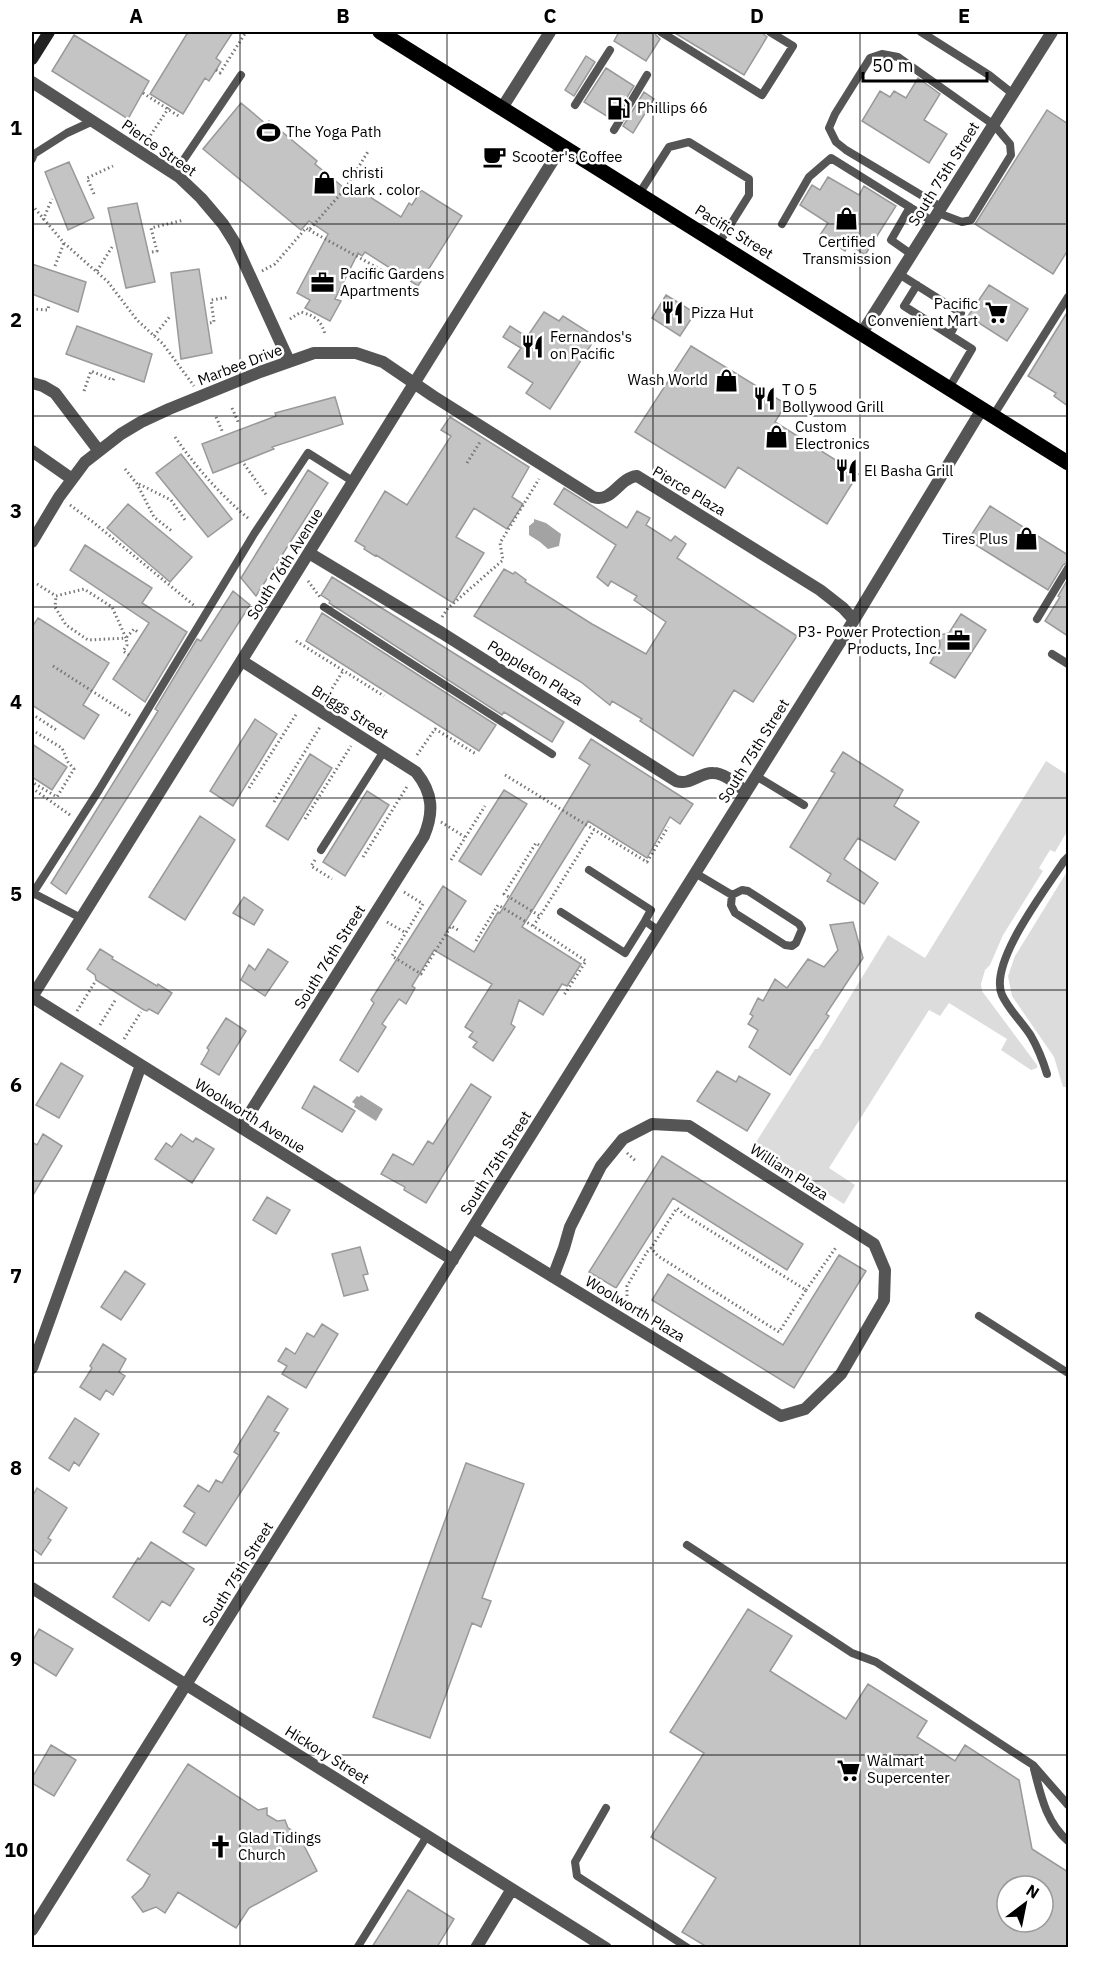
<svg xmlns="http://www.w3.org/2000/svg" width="1100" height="1979" font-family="'IBM Plex Sans',sans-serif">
	<rect width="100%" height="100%" fill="#fff"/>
	<path fill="#dcdcdc" d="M1046,761L1068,775V830L1055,852L1050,850L1039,868L1043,871L1003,935L990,965L985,970L981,984L982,991L1037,1065V1068L1031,1070L1001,1050L1007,1039L949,1003L940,1016L929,1010L829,1168L855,1185L844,1204L753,1147L815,1049H818L888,935L925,958Z
		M1068,870V1087H1063L1054,1057L1012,996L1008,976L1015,956Z"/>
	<path fill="#a3a3a3" d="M534,519L546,523L561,534L559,546L548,549L540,542L529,535V526L534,522Z
		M361,1095L383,1109L376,1121L354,1107L355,1104L352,1102L357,1096L359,1097Z"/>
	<path fill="#c4c4c4" stroke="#999" stroke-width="1.5" fill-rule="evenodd" d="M188,32H233L216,58L221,62L216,70L209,81L205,78L183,114L150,94Z
		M619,32H655L656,35L660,39L646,61L614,41Z
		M673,32H761L767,37L744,75Z
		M74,35L149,81L128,119L52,71Z
		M586,56L595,62L574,96L565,90Z
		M606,68L634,86L613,120L584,102Z
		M918,78L940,94L924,120L947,134L929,163L862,121L880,91L890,97L894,91L906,98Z
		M644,92L654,99L633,133L623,126Z
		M241,103L266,124L269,121L317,161L315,164L349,192L353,186L401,217L409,203L412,205L421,190L462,216L418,286L365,252L362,256L358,253L335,299L341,301L330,321L305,308L310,300L297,293L328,234L309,221L301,230L203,149Z
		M1047,110L1068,124V250L1053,274L975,224Z
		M69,162L94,218L68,230L45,172Z
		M828,177L859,195L864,186L896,206L865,255L849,244L845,251L820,235L828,223L800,205L812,185L820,190Z
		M137,203L155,282L126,288L108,208Z
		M32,264L86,282L78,312L32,294Z
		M199,269L212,353L181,359L171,273Z
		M989,285L1028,309L1007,341L968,316Z
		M666,295L695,313L680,336L652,318Z
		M1068,311V406L1054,396L1056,393L1028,376Z
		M544,312L559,321L563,316L596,337L550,409L526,393L533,383L508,367L521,348L503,337L510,326L527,337Z
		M77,326L152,354L144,382L66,354Z
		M691,346L786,404L775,422L858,474L827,524L738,467L725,488L635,432Z
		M335,397L343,424L272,447L274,449L213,473L202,444L276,416L275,413Z
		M450,417L529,467L512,497L523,504L507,529L474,508L456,537L484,553L453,603L376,555L375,556L364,549L365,547L355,541L385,491L407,505L451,436L441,430Z
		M181,454L232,519L208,537L156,473Z
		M308,470L328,483L256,596L241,578Z
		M564,488L627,528L637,511L650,518L646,525L671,541L675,536L686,544L677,558L797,636L753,702L734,690L693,756L640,721L642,719L612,701L610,705L581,682L474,616L504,569L513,574L515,572L526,580L525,582L592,624L646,654L666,622L634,600L637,596L611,581L608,586L597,577L616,545L554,504Z
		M128,504L192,557L170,582L107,528Z
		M990,506L1068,555V562L1063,565L1048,590L968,540Z
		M85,545L152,588L142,603L187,632L145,702L113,679L149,623L70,570Z
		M332,577L564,722L552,742L504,712L502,715L329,603L330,601L321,595Z
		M1068,579V636L1045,621L1060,597L1058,596Z
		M233,591L250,605L66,894L51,883L158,711L155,709L197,639L201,641Z
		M322,613L496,725L479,751L306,641Z
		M961,614L986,630L955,678L930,663L940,646L939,635L949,633Z
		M38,618L109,663L83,705L99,715L84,739L32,705V627Z
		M255,719L277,734L233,806L210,791Z
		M591,739L693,804L680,824L670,817L647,858L588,821L522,927L581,964L567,986L562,984L543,1015L519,1000L511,1024L515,1027L493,1061L473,1047L477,1042L469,1037L473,1032L465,1027L492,984L434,950L412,986L415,988L406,1004L399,999L382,1024L386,1027L358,1072L340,1060L374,1003L371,1000L443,886L466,901L445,934L474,952L498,912L500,913L590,765L579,758Z
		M32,744L67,767L52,790L32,777Z
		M843,752L903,790L894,806L919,822L895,860L858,838L844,859L878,883L864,904L827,881L831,874L790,847L835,773L831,771Z
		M310,754L332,768L288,840L266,826Z
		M504,790L527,804L481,875L459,861Z
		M367,791L389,805L345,876L323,862Z
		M200,816L235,840L185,920L149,897Z
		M244,897L263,910L254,925L233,913Z
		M853,922L863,958L826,1014L829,1016L790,1075L749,1047L758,1030L748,1024L753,1016L750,1014L758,998L763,1001L775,979L787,988L808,959L824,967L838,950L830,925Z
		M100,949L113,957L112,959L157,986L158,984L172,993L158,1014L149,1009L147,1011L144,1010L96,980L95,975L87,969Z
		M268,949L288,962L265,996L241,980L249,965L255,970Z
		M226,1018L246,1031L219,1075L201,1064L209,1050L207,1048Z
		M61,1063L83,1076L59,1118L36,1105Z
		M717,1071L736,1082L739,1076L770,1094L747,1131L697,1101Z
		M471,1084L491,1097L426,1203L404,1190L405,1187L381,1174L393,1154L413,1165L428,1141L433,1144Z
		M314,1086L355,1111L342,1132L302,1108Z
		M43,1134L62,1146L32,1197V1142L37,1145Z
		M181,1134L193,1142L196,1138L214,1149L192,1183L155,1159L166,1143L172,1147Z
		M662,1156L803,1244L787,1270L673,1198L616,1288L589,1272Z
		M267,1197L290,1210L276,1234L253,1220Z
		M360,1247L368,1274L363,1275L368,1290L344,1296L332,1254Z
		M839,1255L866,1271L794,1388L652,1300L668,1274L783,1345Z
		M125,1271L145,1284L121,1320L101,1307Z
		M322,1324L338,1334L306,1388L282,1374L287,1366L278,1361L286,1348L295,1354L307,1333L314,1337Z
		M103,1344L126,1359L119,1372L125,1376L113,1395L106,1390L100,1400L80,1387L92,1368L90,1366Z
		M268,1396L288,1409L274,1431L279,1433L206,1546L183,1532L195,1513L184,1506L198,1485L209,1492L216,1480L222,1483L239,1455L234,1452Z
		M75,1418L99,1434L79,1466L74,1462L69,1471L49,1458Z
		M466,1463L524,1484L482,1598L491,1601L481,1627L472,1623L430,1738L373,1717Z
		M37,1488L67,1508L48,1538L51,1540L41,1555L32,1548V1497Z
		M151,1542L194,1569L170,1606L162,1601L149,1621L113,1597L138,1558L140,1559Z
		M748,1609L792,1636L770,1671L846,1719L868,1684L927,1721L917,1737L955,1761L965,1745L1019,1780L1032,1849L1068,1872V1947H707L682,1932L716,1878L651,1837L704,1753L670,1732ZM1007,1886H1043V1922H1007Z
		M39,1629L73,1649L56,1676L32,1661V1642Z
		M51,1745L76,1760L54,1796L32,1783V1778Z
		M188,1764L258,1810L267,1808V1815L277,1821L285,1820L288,1828L298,1834L317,1871L249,1908L236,1928L178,1892L165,1913L156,1907L143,1912L132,1897L143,1887L150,1875L127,1860Z
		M408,1890L454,1919L437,1947H372Z"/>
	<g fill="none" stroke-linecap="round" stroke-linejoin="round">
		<path stroke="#777" stroke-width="3" stroke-dasharray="1.5 3" stroke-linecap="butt" d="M216,70L220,73L246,32
			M143,93L180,117
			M148,139L170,106
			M94,194L87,178L113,166
			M32,205L64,243L108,282L137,320L163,344L194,386
			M43,220L52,199
			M309,230L398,279
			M152,252L157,251L151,228L184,220
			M55,266L64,243
			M97,271L112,247
			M262,271L275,264L306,228L309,230L345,189L369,150
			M32,309L48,310L49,304
			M290,319L301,312C315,316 321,320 325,334
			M210,323L214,322L211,300L229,297
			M154,336L171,315
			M84,391L91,371L113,380L115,376
			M232,408L239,424
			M216,417L223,433
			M175,437C197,469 221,495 250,520
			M467,463L480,442
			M244,464L267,496
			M125,469L137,484L154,517L173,532
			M139,484L171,500L185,520
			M70,505L93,522L196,607
			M308,581L320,597
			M37,584L56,596L84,589L112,607L126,638L88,640L66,625L55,607L56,596
			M442,617L448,608L503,560L500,543L539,479
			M296,641L384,696
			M129,655L123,651L127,645L126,638L134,629L139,633
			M53,666L131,716
			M325,700L343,671
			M32,714L58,731
			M32,730L62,748L68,762L74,769L57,797L32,782
			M417,755L435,729L476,754
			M505,775L647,862L668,827
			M32,788L70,815
			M249,788L297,713
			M274,802L320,727
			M305,819L351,746
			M441,822L465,837
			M539,845L536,843L504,894L540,916L594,830
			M363,857L408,785
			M315,860L311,866L332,879
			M451,860L485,806
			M404,892L423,904L392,956L421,974L451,926L458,930
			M387,922L406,933
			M533,926L540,916
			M476,941L498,905L533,926L586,961L564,995
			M77,1011L95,982
			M100,1025L116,999
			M124,1039L141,1012
			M627,1153L637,1162
			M806,1290L837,1246
			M627,1296V1286L647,1252L651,1248L658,1256L779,1332L806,1290L685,1215L677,1208L651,1248"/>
		<path stroke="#555" stroke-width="8" d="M661,32L762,95L793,46L770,32
			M921,32L989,75L1013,94
			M575,105L610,50
			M614,130L647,75
			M32,159L34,154L67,133L93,121
			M174,174L241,75
			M639,194L669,147L689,142L749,179V195L719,243
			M910,207L891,240L911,254
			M938,213L962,222L971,220L1011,155L1010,144L994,125L898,57L882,54L870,58L835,114L829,128L836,142L846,150L941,207
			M782,224L809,177L831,158L932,221
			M899,274L961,313L950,335
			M917,285L904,306L972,349L949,388
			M993,416L1068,297
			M324,607L552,754
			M1037,619L1068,568
			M1052,654L1068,664
			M756,776L804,805
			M321,850L384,751
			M589,870L651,910L645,921
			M695,873L732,895L742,890L748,891L799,924L802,929L796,943L792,946L785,945L735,913L731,905L732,895
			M33,893L99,790L254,534L308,453L354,482
			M32,895L33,893L81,918
			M561,912L625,953L645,921L659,931
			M1047,1074C1043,1061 1038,1048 1031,1036C1022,1022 1009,1010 1002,995C988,963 1046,889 1064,861L1068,857
			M979,1316L1068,1373
			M687,1545L852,1653L876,1662L1033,1765L1068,1805
			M1034,1769C1041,1796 1046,1822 1068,1841
			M606,1808L575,1862L577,1876L688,1948
			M357,1948L427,1836"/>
		<path stroke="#555" stroke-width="12" d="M32,82L179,177L201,198L223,224L235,243L289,361
			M502,108L550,32
			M862,333L1052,32
			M32,383L43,386L55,393L99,451
			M32,451L72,479
			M32,542L59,497L85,462L121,434L141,422L169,409L260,372L314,353H356L383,362L433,396L593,497C613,503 618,478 637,476L820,590L843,608L854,620
			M309,553L442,633L676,781C690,786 700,772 713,773C725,773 737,785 746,792
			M32,997L562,146
			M32,997L453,1260
			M241,1127L424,836C434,812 433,793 416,772L242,661
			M473,1228L781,1416L805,1409L841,1374L884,1300L885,1270L874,1244L689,1126L652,1124L623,1139L601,1166L570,1227L564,1248L553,1277
			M32,1368L141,1065
			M32,1588L606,1948
			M32,1930L854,620L982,409
			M476,1948L512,1889"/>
		<path stroke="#222" stroke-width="12" d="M32,59L49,32"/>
		<path stroke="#000" stroke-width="15" d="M380,32L1068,463"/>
	</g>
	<path fill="none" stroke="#000" stroke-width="1.5" stroke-opacity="0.55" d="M240,32V1948M447,32V1948M653,32V1948M860,32V1948M32,224H1068M32,416H1068M32,607H1068M32,798H1068M32,990H1068M32,1181H1068M32,1372H1068M32,1563H1068M32,1755H1068"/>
	<defs>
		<symbol id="fuel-bare" viewBox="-9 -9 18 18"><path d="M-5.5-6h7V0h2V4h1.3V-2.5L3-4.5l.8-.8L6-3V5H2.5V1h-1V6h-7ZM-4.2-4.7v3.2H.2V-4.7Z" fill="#000" stroke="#fff" stroke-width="2.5" paint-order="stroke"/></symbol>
		<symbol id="stadium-bare" viewBox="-9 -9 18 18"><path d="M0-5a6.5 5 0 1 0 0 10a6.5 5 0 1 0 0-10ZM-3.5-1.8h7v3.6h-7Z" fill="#000" stroke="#fff" stroke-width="2.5" paint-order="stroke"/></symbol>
		<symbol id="cafe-bare" viewBox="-9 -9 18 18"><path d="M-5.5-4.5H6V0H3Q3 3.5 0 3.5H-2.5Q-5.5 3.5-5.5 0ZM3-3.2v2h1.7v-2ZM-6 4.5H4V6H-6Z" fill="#000" stroke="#fff" stroke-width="2.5" paint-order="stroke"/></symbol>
		<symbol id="shop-bare" viewBox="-9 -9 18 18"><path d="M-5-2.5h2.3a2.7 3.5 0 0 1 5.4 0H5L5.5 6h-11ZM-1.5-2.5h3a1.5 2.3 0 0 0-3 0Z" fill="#000" stroke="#fff" stroke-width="2.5" paint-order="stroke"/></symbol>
		<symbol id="office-bare" viewBox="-9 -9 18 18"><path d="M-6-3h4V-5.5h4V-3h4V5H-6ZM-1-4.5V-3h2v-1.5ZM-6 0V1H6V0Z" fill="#000" stroke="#fff" stroke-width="2.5" paint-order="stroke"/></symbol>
		<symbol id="restaurant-bare" viewBox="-9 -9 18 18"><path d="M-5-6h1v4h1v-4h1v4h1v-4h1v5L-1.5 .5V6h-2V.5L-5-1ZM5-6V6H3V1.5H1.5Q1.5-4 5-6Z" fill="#000" stroke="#fff" stroke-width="2.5" paint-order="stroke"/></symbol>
		<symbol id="supermarket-bare" viewBox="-9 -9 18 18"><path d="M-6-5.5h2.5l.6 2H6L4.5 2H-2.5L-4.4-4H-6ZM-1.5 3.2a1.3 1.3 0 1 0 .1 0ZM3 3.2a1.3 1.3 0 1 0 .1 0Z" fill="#000" stroke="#fff" stroke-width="2.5" paint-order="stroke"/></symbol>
		<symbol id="church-bare" viewBox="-9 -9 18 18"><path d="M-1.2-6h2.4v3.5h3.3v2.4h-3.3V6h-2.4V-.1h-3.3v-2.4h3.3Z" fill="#000" stroke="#fff" stroke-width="2.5" paint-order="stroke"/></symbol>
	</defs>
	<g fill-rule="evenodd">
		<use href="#fuel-bare" x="602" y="92" width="33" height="33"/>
		<use href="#stadium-bare" x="252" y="116" width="33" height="33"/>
		<use href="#cafe-bare" x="478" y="140" width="33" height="33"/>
		<use href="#shop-bare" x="308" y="166" width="33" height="33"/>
		<use href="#shop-bare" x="830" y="202" width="33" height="33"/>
		<use href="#office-bare" x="306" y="266" width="33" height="33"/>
		<use href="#restaurant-bare" x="656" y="296" width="33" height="33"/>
		<use href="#supermarket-bare" x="980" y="296" width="33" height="33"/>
		<use href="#restaurant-bare" x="516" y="330" width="33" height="33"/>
		<use href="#shop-bare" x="710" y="364" width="33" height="33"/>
		<use href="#restaurant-bare" x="748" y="382" width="33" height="33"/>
		<use href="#shop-bare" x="760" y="420" width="33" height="33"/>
		<use href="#restaurant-bare" x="830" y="454" width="33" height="33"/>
		<use href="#shop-bare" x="1010" y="522" width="33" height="33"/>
		<use href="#office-bare" x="942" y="624" width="33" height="33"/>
		<use href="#supermarket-bare" x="832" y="1754" width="33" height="33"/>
		<use href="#church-bare" x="204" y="1830" width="33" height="33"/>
	</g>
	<g text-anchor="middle" stroke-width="5" stroke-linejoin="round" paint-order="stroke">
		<g font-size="15" fill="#000" stroke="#fff" text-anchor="start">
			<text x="637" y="113">Phillips 66</text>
			<text x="286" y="137">The Yoga Path</text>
			<text x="512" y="162">Scooter's Coffee</text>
			<text x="342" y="178">christi<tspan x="342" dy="17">clark . color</tspan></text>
			<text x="847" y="247" text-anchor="middle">Certified<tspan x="847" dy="17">Transmission</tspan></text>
			<text x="340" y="279">Pacific Gardens<tspan x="340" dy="17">Apartments</tspan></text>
			<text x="978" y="309" text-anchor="end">Pacific<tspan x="978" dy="17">Convenient Mart</tspan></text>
			<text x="691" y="318">Pizza Hut</text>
			<text x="550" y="342">Fernandos's<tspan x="550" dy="17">on Pacific</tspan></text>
			<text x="708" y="385" text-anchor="end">Wash World</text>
			<text x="782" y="395">T O 5<tspan x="782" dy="17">Bollywood Grill</tspan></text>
			<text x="795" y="432">Custom<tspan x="795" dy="17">Electronics</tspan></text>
			<text x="864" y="476">El Basha Grill</text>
			<text x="1008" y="544" text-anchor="end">Tires Plus</text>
			<text x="941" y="637" text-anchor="end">P3- Power Protection<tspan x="941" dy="17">Products, Inc.</tspan></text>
			<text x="867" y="1766">Walmart<tspan x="867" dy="17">Supercenter</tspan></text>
			<text x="238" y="1843">Glad Tidings<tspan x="238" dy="17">Church</tspan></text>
		</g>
		<g font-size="15" fill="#000" stroke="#fff">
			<text transform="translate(159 148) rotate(35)" y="5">Pierce Street</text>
			<text transform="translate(944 174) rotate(-58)" y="5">South 75th Street</text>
			<text transform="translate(734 232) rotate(32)" y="5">Pacific Street</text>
			<text transform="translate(240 365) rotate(-21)" y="5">Marbee Drive</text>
			<text transform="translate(689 491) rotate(31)" y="5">Pierce Plaza</text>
			<text transform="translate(285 564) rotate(-58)" y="5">South 76th Avenue</text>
			<text transform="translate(535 673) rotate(32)" y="5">Poppleton Plaza</text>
			<text transform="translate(350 712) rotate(32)" y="5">Briggs Street</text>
			<text transform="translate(754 751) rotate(-58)" y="5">South 75th Street</text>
			<text transform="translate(330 957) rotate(-58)" y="5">South 76th Street</text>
			<text transform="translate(250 1116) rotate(32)" y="5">Woolworth Avenue</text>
			<text transform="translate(496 1163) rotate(-58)" y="5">South 75th Street</text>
			<text transform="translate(789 1172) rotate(33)" y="5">William Plaza</text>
			<text transform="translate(635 1309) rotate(31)" y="5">Woolworth Plaza</text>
			<text transform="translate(238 1574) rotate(-58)" y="5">South 75th Street</text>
			<text transform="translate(327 1755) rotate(32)" y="5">Hickory Street</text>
		</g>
	</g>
	<rect width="1100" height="1979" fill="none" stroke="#ffffff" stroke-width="66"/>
	<g transform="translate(1025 1904) rotate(32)"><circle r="28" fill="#ffffff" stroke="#999999" stroke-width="1.5"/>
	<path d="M0-4.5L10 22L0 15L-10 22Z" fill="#000000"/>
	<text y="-9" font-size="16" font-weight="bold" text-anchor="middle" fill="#000000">N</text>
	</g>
	<path d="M863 72v9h124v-9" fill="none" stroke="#000000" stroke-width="3"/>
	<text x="872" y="72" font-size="18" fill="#000000" stroke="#ffffff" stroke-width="4.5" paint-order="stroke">50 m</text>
	<rect x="33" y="33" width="1034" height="1913" fill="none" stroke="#000" stroke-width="2"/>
	<g font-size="20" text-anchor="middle" font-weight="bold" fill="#000">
		<text x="136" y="23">A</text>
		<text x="343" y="23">B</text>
		<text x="550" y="23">C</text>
		<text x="757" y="23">D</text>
		<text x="964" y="23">E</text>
		<text x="16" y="135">1</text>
		<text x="16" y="327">2</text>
		<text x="16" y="518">3</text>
		<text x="16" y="709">4</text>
		<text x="16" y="901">5</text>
		<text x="16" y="1092">6</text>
		<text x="16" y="1283">7</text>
		<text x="16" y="1475">8</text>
		<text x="16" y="1666">9</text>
		<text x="16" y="1857">10</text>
	</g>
</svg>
